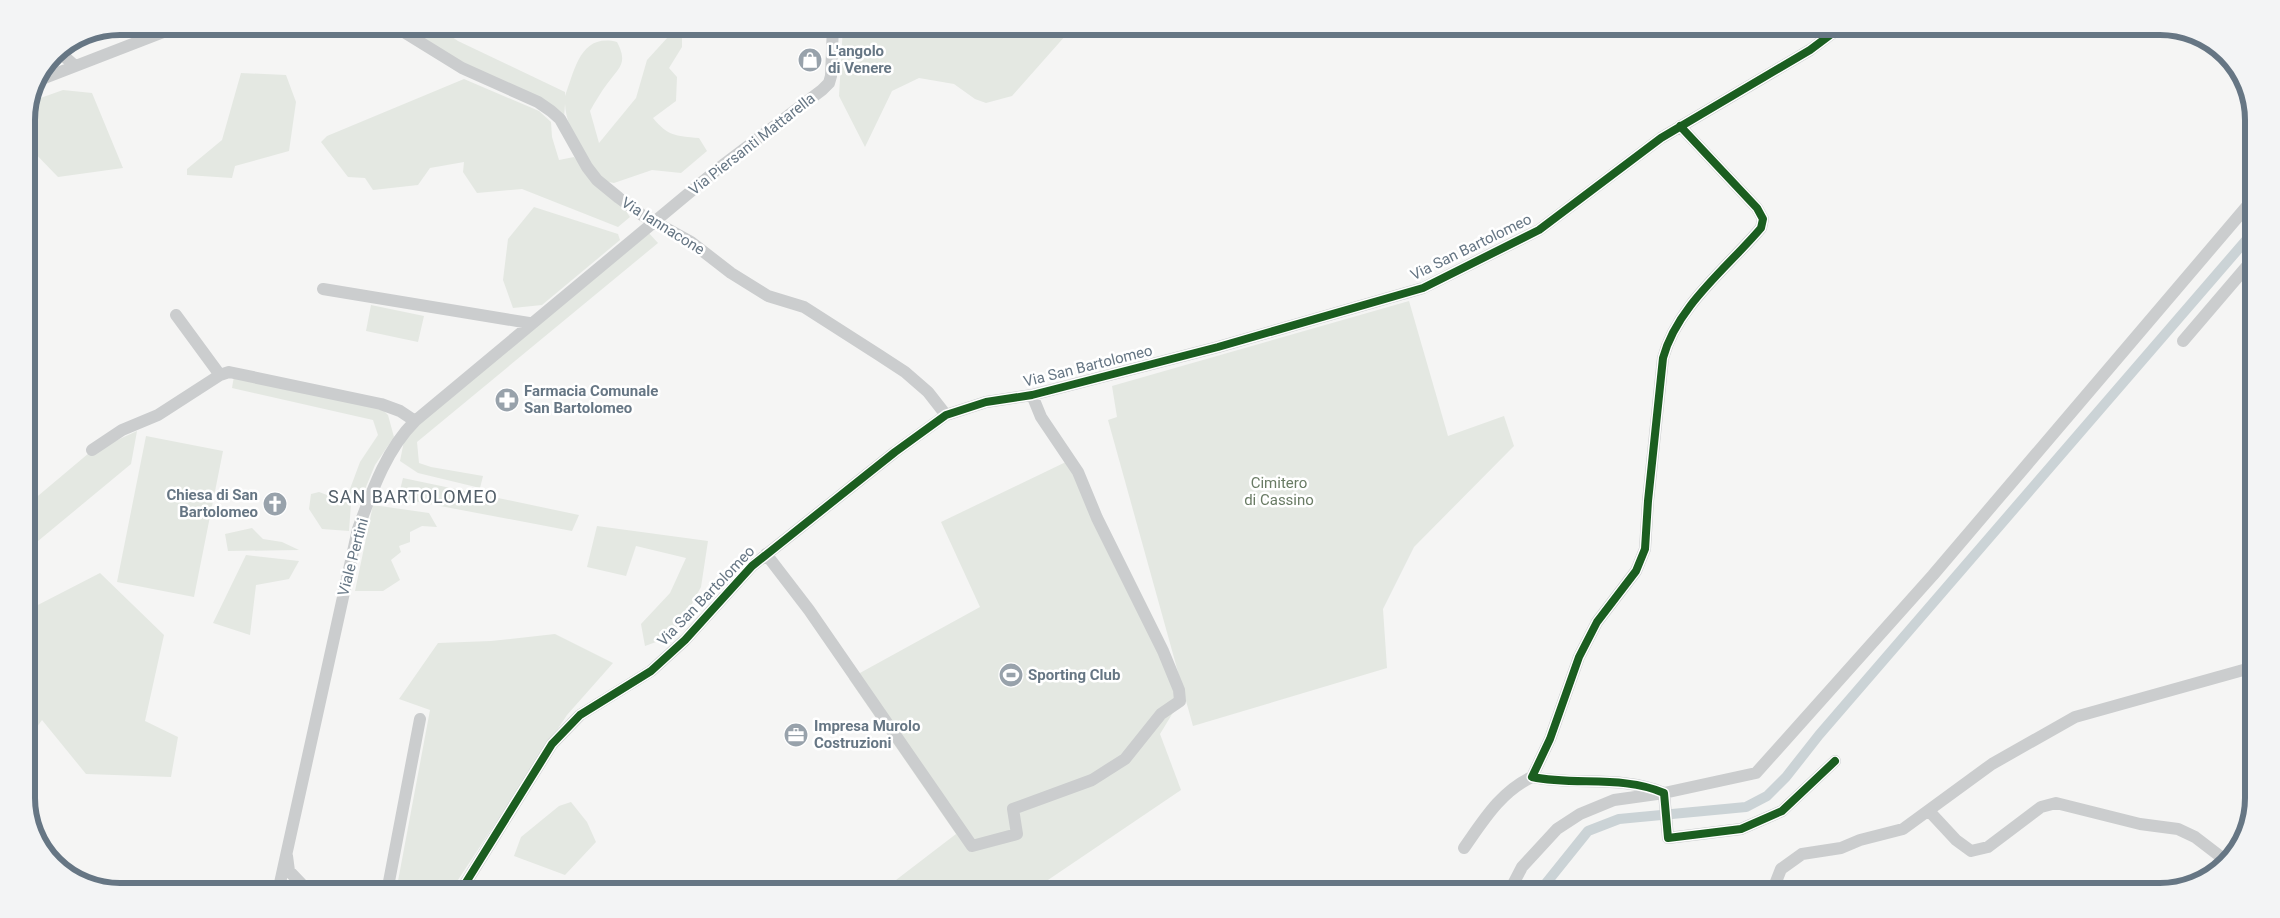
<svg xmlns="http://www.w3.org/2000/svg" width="2280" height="918" font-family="Roboto,sans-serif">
	<rect width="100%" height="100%" fill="#f5f5f4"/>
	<path fill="#e4e8e2" d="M400,26H436L458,41L565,92V96C575,70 580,33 617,42C628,63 620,67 607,84C601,92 595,102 590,111L599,143L636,98L647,60L668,37L659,26H682V47L669,68L677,77L676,101L653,118C668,136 675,136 699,138L707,151L681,173L652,170L614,183L604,181C586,159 567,133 565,104L564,118L468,71Z
		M843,26H1074L1012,96L986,103L975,99L954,84L919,78L892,91L865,147L839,96Z
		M241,73L286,75L296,102L289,151L235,166L232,178L187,175V169L222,140Z
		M464,79L539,111L551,122L552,137L559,160L574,157L604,192L624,208L630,217L618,227L522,189L477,193L463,172L464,162L430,168L418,185L373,190L365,178L348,177L321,142L327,136Z
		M63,90L92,93L123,168L58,177L26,144V114L32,101Z
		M534,207L618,234L620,240L542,305L513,308L503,280L508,239Z
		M647,231L658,243L417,442L419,463L431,467L483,476L480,488L418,473L400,461L404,441L424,419Z
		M1409,301L1448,436L1504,416L1514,446L1414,547L1383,609L1387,668L1193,726L1108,420L1117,417L1112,386Z
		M371,305L424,316L418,342L366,331Z
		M234,376L382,409L388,415L394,437L375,465L361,499L347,497L360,462L378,435L373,420L232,388Z
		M137,431L131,464L26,551V506L89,453Z
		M146,436L223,451L194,597L117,582Z
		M1070,460L1180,701L1160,734L1181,790L1045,882L1048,892H884L896,880L956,834L849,679L980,607L941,522Z
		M403,478L579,515L572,531L398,498Z
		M319,492L351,504L349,531L322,529L309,509L311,494Z
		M373,505L429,513L437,527L422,526L410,532V542L399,546L401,552L391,560L400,580L383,591H355Z
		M597,526L708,541L701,587L675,635L645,646L641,624L670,593L686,558L636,546L626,576L587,567Z
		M252,528L263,539L282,542L299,550L228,551L225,534Z
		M246,555L299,561L289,579L256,585L250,635L213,623Z
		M100,573L164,635L145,721L178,737L171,777L86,774L42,720L26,742V601L32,608Z
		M555,634L613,663L567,715L450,892H393L398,881L430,710L399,699L438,643L491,641Z
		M571,802L587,822L596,842L565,875L514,856L521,837L559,806Z"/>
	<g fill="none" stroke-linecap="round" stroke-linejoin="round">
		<path stroke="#cbd3d6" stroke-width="10" d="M1539,892L1588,831L1619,819L1746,807L1767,796L1786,777L1819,735L2254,231"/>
		<path stroke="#cbcdce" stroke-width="12" d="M289,26L298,30L317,26
			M394,26L462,68L538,102L551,111L560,119L587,167L597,180L619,198L642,215L691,242L731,273L768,296L804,307L879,355L905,372L928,392L946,415
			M58,51L74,65
			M42,79L179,26
			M1680,126L1757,208L1763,219L1761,228C1727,268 1677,306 1663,358L1648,501L1645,549L1636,571L1597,622L1579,657L1550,739L1532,777C1575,786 1623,775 1664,793L1668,838L1741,829L1782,811L1835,761
			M323,289L529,323
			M176,315L220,375
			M2183,341L2254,258
			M92,450L122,430L158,415L220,375L229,372L381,404L400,411L415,421
			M766,554L809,610L972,846L1017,834L1013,809L1092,780L1125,759L1161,714L1180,701L1179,690L1163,651L1097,518L1078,472L1041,417L1032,395
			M1929,811L1956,840L1971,851L1988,847L2041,807L2056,803L2140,824L2178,829L2195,837L2225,860
			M1464,848C1483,821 1501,791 1532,777
			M287,856L289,871L309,892
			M278,892L358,529C372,491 386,450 415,421L719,168L822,90L829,83L831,76L833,26
			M387,892L420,719
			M460,892L552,744L580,715L651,671L685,640L752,566L895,452L946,415L986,402L1032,395L1218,347L1423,288L1539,230L1661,138L1810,50L1842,26
			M1509,892L1522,867L1557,829L1580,814L1614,800L1664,793L1756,773L1933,575L2254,198
			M1772,892L1781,869L1802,854L1841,848L1860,840L1903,829L1992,764L2075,717L2254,667"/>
		<defs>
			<path id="cycleway" d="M1680,126L1757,208L1763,219L1761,228C1727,268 1677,306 1663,358L1648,501L1645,549L1636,571L1597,622L1579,657L1550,739L1532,777C1575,786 1623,775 1664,793L1668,838L1741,829L1782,811L1835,761
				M460,892L552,744L580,715L651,671L685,640L752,566L895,452L946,415L986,402L1032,395L1218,347L1423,288L1539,230L1661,138L1810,50L1842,26"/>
		</defs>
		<use href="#cycleway" stroke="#fff" stroke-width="11"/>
		<use href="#cycleway" stroke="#1b5e20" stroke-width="8"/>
	</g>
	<defs>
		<symbol id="shop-disc" viewBox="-11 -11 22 22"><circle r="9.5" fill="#98a2ab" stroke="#fff"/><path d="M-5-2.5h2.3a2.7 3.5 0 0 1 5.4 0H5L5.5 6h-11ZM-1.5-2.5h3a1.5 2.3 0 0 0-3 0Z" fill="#fff"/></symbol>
		<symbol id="pharmacy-disc" viewBox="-11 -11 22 22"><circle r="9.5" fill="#98a2ab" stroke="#fff"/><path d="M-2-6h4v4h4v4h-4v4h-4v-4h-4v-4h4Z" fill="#fff"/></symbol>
		<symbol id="church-disc" viewBox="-11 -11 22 22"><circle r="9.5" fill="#98a2ab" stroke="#fff"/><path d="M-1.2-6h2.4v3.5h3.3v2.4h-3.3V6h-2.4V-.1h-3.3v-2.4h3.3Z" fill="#fff"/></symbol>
		<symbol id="stadium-disc" viewBox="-11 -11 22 22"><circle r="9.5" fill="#98a2ab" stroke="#fff"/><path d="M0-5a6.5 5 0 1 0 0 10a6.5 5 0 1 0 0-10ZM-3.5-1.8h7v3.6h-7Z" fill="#fff"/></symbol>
		<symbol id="office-disc" viewBox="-11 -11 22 22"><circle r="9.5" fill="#98a2ab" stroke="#fff"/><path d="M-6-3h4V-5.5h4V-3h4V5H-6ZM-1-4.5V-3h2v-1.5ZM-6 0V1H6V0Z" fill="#fff"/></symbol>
	</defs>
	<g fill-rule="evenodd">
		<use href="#shop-disc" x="796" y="46" width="28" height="28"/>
		<use href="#pharmacy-disc" x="493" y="386" width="28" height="28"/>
		<use href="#church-disc" x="261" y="490" width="28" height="28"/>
		<use href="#stadium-disc" x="997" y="661" width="28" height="28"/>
		<use href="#office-disc" x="782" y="721" width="28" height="28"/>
	</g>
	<g text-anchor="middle" stroke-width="5" stroke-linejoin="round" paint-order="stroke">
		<g font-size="15" font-weight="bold" fill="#667684" stroke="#fff" text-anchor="start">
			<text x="828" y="56">L'angolo<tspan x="828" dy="17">di Venere</tspan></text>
			<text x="524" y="396">Farmacia Comunale<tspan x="524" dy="17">San Bartolomeo</tspan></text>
			<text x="258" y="500" text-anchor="end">Chiesa di San<tspan x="258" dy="17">Bartolomeo</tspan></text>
			<text x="1028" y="680">Sporting Club</text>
			<text x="814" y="731">Impresa Murolo<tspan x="814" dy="17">Costruzioni</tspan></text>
		</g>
		<g font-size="15" fill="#667684" stroke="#fff">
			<text transform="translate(752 144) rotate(-38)" y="5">Via Piersanti Mattarella</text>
			<text transform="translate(663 226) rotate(32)" y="5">Via Iannacone</text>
			<text transform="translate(1471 247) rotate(-26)" y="5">Via San Bartolomeo</text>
			<text transform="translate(1088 366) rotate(-14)" y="5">Via San Bartolomeo</text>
			<text transform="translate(353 557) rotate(-75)" y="5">Viale Pertini</text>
			<text transform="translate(706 596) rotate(-46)" y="5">Via San Bartolomeo</text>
		</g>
		<g font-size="15" fill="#697b64" stroke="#fff">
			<text x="1279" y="488">Cimitero<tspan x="1279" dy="17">di Cassino</tspan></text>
		</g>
		<g font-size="18" letter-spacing="1" fill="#535f69" stroke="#fff">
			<text x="413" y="503">SAN BARTOLOMEO</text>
		</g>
	</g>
	<path d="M0 0H2280V918H0ZM120 35H2160A85 85 0 0 1 2245 120V798A85 85 0 0 1 2160 883H120A85 85 0 0 1 35 798V120A85 85 0 0 1 120 35Z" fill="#f3f4f5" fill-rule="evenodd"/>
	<path fill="none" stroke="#667684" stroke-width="6" d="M120 35H2160A85 85 0 0 1 2245 120V798A85 85 0 0 1 2160 883H120A85 85 0 0 1 35 798V120A85 85 0 0 1 120 35Z"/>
</svg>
